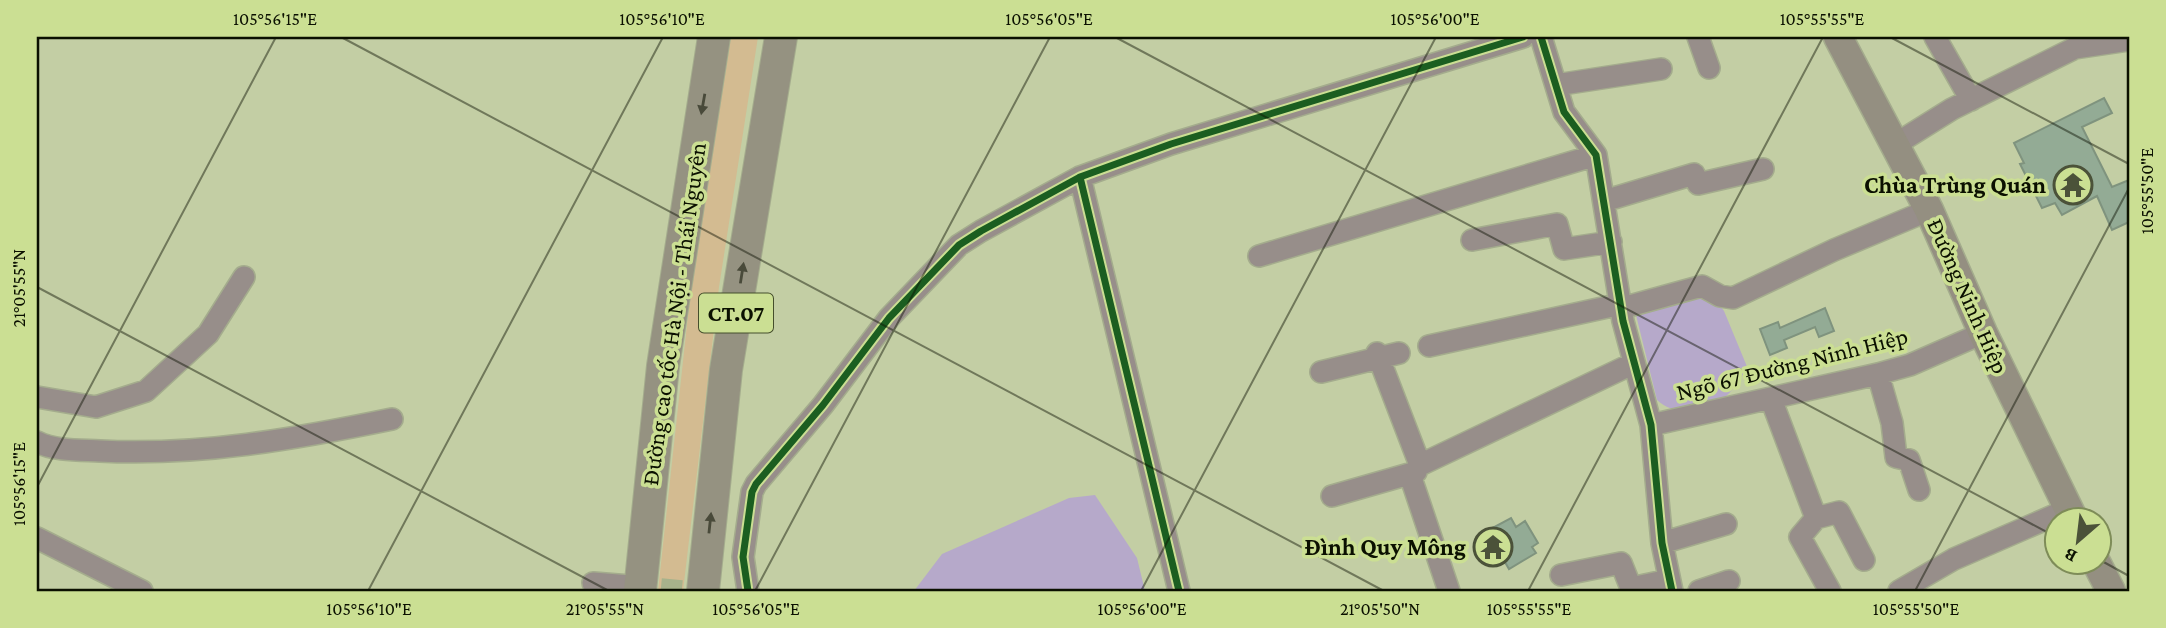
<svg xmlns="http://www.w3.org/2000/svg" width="2166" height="628" font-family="'Crimson Pro',serif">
	<rect width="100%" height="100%" fill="#c3cea4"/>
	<path fill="#d3bb91" d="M731,37H758L719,287L683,591H658L691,288Z"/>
	<path fill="#b6a9ca" d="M1711,293L1724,311L1748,369C1740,378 1732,392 1723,399C1705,413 1673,416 1657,400L1635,311Z
		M1095,495L1137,558L1145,591H914L942,554L1069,498Z"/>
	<path fill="#93ab95" stroke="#7f937e" stroke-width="2" d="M2104,98L2112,113L2082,127L2112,187L2129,180V222L2112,230L2097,196L2062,215L2055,203L2042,208L2020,164L2024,163L2014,143Z
		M1825,308L1834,331L1819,337L1815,327L1784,340L1787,348L1770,355L1760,329L1778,322L1780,328Z
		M1511,518L1516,527L1525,521L1538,543L1532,547L1536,553L1509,569L1487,531Z"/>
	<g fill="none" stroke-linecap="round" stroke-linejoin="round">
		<path stroke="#a7b28b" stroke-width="21" stroke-dasharray="21 10" stroke-linecap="butt" d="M630,586L685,591"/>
		<defs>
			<path id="minor" d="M1541,37L1564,112L1596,155L1623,321L1651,425L1662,543L1672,591
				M1698,37L1709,68
				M1935,37L1971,100
				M1556,85L1661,69
				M1896,144L1952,109L2075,48L2129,40
				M1080,177L1179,591
				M1604,201L1694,174L1698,184L1763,169
				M1472,240L1557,224L1564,249L1611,242
				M1259,256L1596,155
				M1622,308L1702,286L1720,296L1733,298L1834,250L1929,210
				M1429,346L1621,304
				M1377,353L1420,465
				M1321,372L1399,353
				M1878,374L1892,423L1896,457L1909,460L1919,490
				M37,397L96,407L146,391L208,334L244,277
				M1771,399L1816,518L1800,537L1830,591
				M1651,425L1878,374L1910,365L1983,333
				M37,442C55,451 79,450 100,451C200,456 295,439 392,419
				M1332,496L1416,472
				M1816,518L1839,512L1864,560
				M37,538L142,591
				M1662,543L1726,524
				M1561,575L1621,563L1631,588L1669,580
				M593,583L630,586
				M748,591L743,557L752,492L756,484L823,405L889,318L959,245L981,231L1080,177L1171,144L1523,37
				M1449,591L1411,478L1420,465L1634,363
				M1699,591L1729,581
				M1899,591L1954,559L2069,509"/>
			<path id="major" d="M1838,37L1929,210L1983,333L2074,520
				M2096,562L2111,591"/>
			<path id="highway" d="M640,591L663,366L714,37
				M703,591L726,370L781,37"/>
		</defs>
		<use href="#minor" stroke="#a4ac8d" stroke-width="24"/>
		<use href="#major" stroke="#a4ac8d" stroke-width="31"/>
		<use href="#highway" stroke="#a4ac8d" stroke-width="34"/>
		<use href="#minor" stroke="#978e8a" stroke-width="21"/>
		<use href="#major" stroke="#948f81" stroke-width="28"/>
		<use href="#highway" stroke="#959281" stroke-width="32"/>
		<defs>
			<path id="cycleway" d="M1541,37L1564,112L1596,155L1623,321L1651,425L1662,543L1672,591
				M1080,177L1179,591
				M748,591L743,557L752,492L756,484L823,405L889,318L959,245L981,231L1080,177L1171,144L1523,37"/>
		</defs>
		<use href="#cycleway" stroke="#cbdf93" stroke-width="11"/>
		<use href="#cycleway" stroke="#1b5e20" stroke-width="7"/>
	</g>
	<defs><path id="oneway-solid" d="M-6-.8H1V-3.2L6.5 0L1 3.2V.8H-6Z" transform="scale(1.75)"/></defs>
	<g fill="#494a3a">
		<use href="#oneway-solid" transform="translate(703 104) rotate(100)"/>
		<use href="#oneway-solid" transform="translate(742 273) rotate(-81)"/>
		<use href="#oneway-solid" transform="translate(710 523) rotate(-84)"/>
	</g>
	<path fill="none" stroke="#0b1000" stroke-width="2" stroke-opacity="0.45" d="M341,37L1384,591M1115,37L2058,538M1890,37L2129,164M37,287L609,591M37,487L276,37M2100,560L2129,576M368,591L663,37M755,591L1050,37M1141,591L1436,37M1528,591L1823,37M1915,591L2129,188"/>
	<defs>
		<symbol id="temple-ring" viewBox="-11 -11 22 22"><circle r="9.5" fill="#cbdf93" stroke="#4b5239" stroke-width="1.5"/><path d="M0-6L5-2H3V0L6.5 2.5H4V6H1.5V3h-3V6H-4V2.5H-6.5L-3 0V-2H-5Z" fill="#4b5239"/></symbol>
	</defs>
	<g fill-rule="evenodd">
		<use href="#temple-ring" x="2051" y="163" width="44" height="44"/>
		<use href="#temple-ring" x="1471" y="525" width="44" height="44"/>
	</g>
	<g text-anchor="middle" stroke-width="7" stroke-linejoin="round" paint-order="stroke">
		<rect fill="#cbdf93" stroke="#454e2c" stroke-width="2" x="699" y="293.5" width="74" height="39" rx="5"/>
		<g font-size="23" font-weight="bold" fill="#0b1000">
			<text x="736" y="321">CT.07</text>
		</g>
		<g font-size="24" font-weight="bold" fill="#0b1000" stroke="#cbdf93" text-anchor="end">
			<text x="2046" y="193">Chùa Trùng Quán</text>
			<text x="1466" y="555">Đình Quy Mông</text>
		</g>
		<g font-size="24" fill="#0b1000" stroke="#cbdf93">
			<text transform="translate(1968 296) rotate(66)" y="8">Đường Ninh Hiệp</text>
			<text transform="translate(674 314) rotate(-82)" y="8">Đường cao tốc Hà Nội - Thái Nguyên</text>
			<text transform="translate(1792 364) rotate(-14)" y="8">Ngõ 67 Đường Ninh Hiệp</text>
		</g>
	</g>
	<rect width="2166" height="628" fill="none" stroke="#cbdf93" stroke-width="77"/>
	<g transform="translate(2078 541) rotate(208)"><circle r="33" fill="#cbdf93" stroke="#7e8c58" stroke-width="2"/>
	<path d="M0-5L12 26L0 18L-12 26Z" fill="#4b5239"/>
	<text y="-10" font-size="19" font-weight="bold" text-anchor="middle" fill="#0b1000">B</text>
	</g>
	<rect x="38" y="38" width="2090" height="552" fill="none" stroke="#0b1000" stroke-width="2.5"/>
	<g font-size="18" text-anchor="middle" fill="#0b1000">
		<text x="275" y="25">105°56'15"E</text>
		<text x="662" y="25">105°56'10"E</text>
		<text x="1049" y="25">105°56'05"E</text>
		<text x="1435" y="25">105°56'00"E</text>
		<text x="1822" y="25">105°55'55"E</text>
		<text transform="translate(2147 191) rotate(-90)" y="6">105°55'50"E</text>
		<text transform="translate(19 288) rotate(-90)" y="6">21°05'55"N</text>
		<text transform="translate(19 484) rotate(-90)" y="6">105°56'15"E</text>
		<text x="369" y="615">105°56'10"E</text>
		<text x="605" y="615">21°05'55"N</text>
		<text x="756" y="615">105°56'05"E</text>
		<text x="1142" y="615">105°56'00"E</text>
		<text x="1380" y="615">21°05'50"N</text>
		<text x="1529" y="615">105°55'55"E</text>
		<text x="1916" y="615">105°55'50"E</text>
	</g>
</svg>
